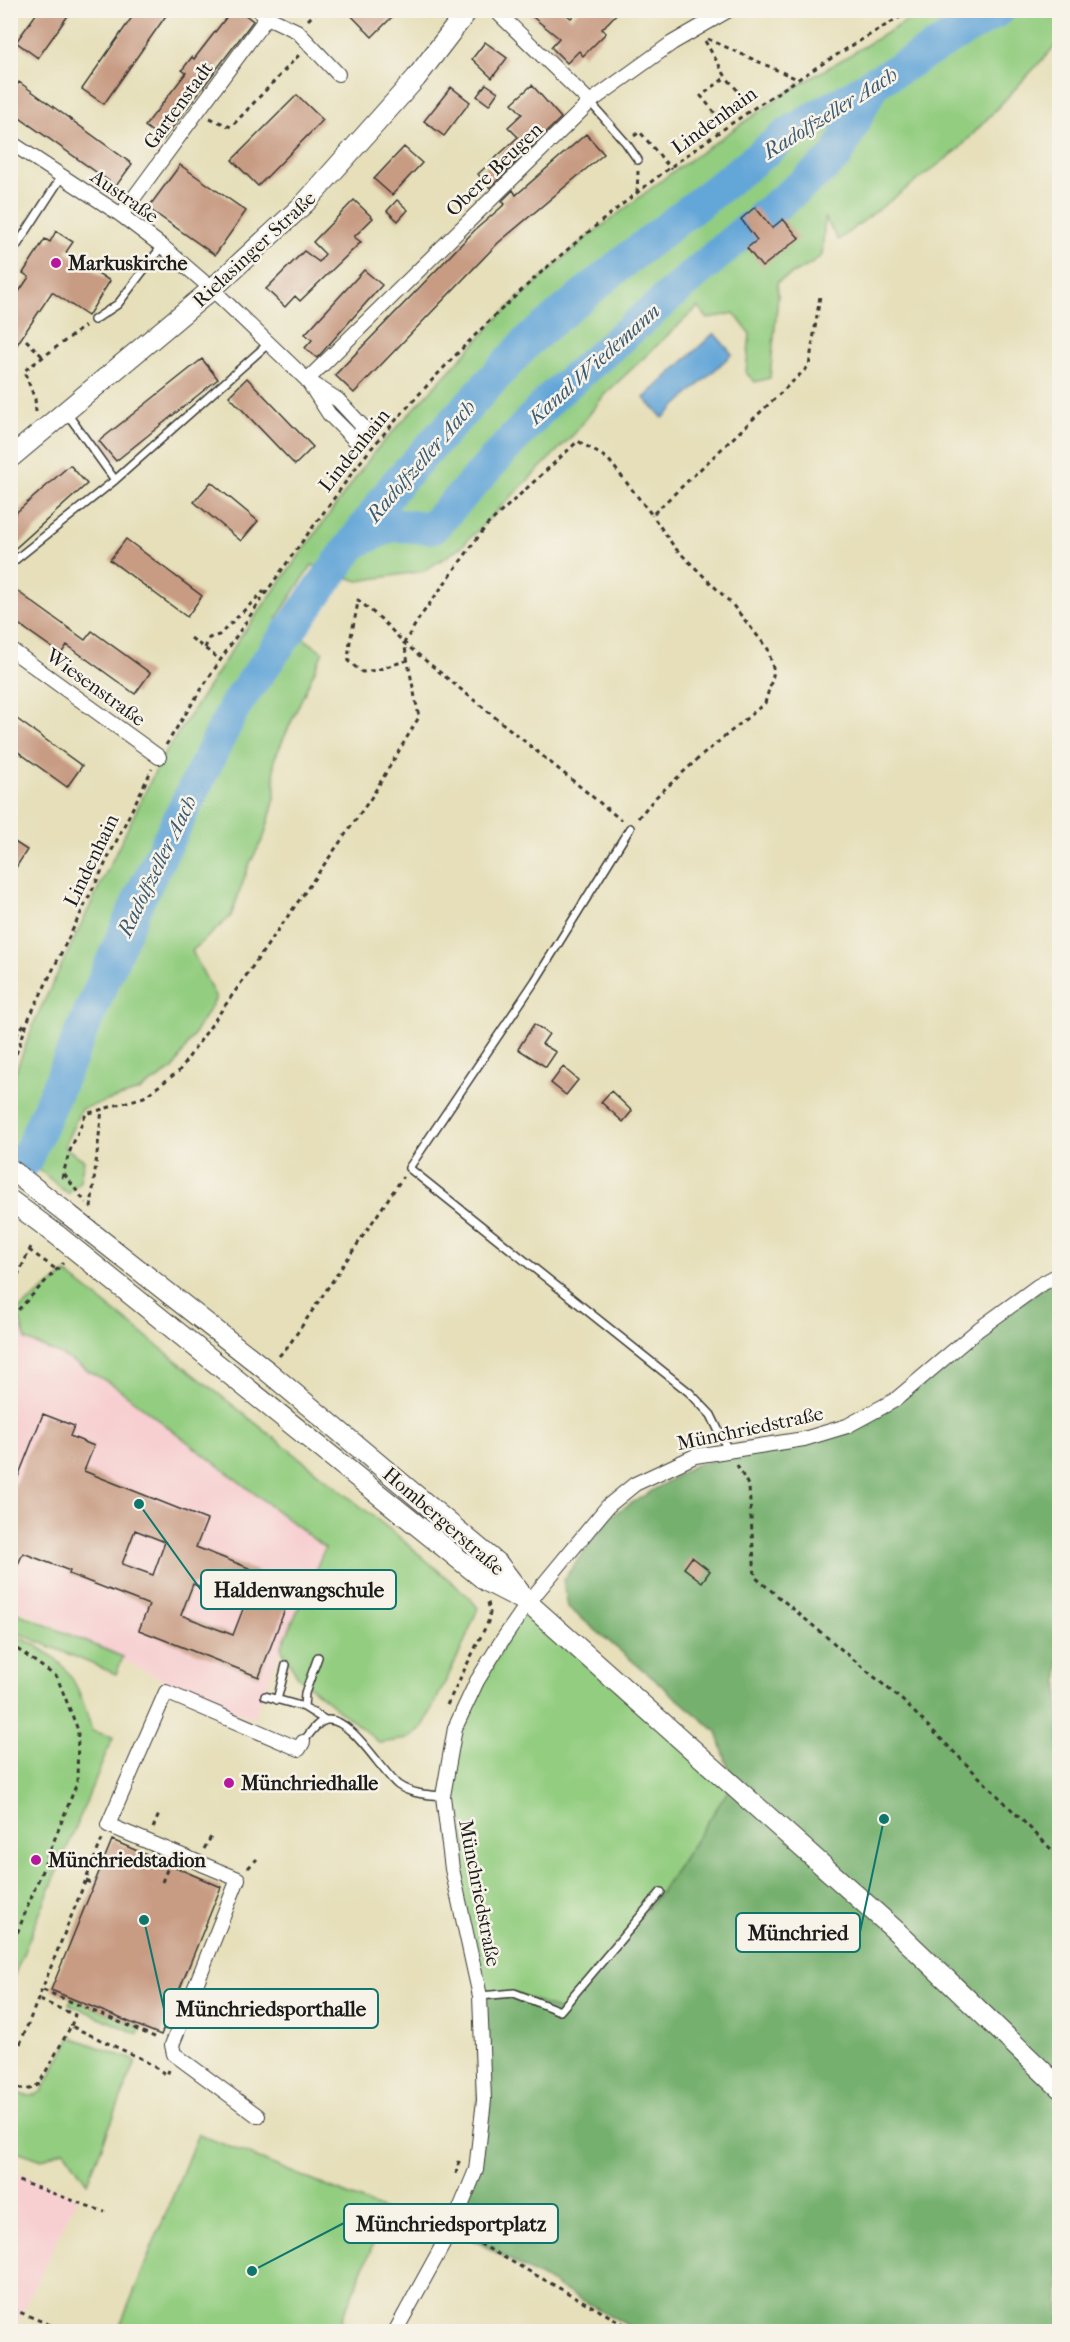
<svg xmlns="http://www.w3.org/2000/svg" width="1070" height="2342" font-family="'IM FELL French Canon',serif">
	<rect width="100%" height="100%" fill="#f7f3e8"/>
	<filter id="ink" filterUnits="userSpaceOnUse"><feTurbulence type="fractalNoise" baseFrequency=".0167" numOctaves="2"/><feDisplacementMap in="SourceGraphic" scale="12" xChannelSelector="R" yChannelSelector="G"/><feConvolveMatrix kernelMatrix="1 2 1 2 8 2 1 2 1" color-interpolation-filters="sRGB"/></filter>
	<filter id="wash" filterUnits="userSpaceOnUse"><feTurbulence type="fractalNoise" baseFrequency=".008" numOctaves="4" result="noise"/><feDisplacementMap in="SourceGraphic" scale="24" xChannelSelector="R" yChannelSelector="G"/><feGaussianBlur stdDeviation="1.35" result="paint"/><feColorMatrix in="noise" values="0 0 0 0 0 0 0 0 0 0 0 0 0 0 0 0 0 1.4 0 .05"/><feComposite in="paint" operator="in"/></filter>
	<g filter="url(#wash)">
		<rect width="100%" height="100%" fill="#e6dfba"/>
		<path fill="#f7cfd1" d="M17,1311L102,1357L210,1460L325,1548L281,1648L253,1719L182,1689L11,1605L10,1313Z
			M11,2170L77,2198L13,2332L10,2331Z"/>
		<path fill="#93cd80" stroke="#58744e" stroke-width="1.5" d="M923,11H1059L1058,43L959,149L838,240L825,218L822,255L811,264L777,282L778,296L770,378L755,382L746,373L750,334L734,313L708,319L698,307L605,394L575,433L460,548L424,571L358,581L312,565L276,619L323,652L274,760L275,798L264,837L249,865L231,916L192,951L216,998L173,1069L139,1091L81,1109L64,1147L84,1160L80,1181L68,1194L11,1146L10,1086L36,1018L161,759L239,639L375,451L500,316L580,243L671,173L786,93Z
			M66,1273L398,1536L469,1597L478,1608L461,1650L423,1727L407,1739L380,1743L298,1677L281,1648L325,1548L115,1386L61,1355L26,1340L17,1311Z
			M528,1603L733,1784L661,1892L560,2011L480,1996L443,1796L455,1728Z
			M10,1610L123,1657L116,1674L11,1630Z
			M11,1634C65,1655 77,1677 92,1731L113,1737L11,1983Z
			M72,1998L141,2027L138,2034L69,2004Z
			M71,2037L136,2061L87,2183L64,2150L42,2160L11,2149V2090C23,2096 30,2099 42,2091Z
			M198,2134L387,2211L337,2331H118Z"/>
		<path fill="#76b06e" stroke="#496645" stroke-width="1.5" d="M1059,1276V2331H638L452,2228L476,2170L480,1996L514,1993L560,2011L661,1892L733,1784L717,1732L568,1607L563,1580L610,1516L695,1465L849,1428Z"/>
		<path fill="#63a6d8" stroke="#40617a" stroke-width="1.5" d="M714,333L732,354L663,418L644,398Z"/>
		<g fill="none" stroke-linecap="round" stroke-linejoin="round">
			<path stroke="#63a6d8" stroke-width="33" d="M763,216L836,157L874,82
				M354,543L392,525L432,528L552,397L748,228
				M25,1162L139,899L236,704L396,484L528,341L627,259L789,133L999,10"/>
		</g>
		<g id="blocks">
			<path fill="#c89b83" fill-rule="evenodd" d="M39,10H72L38,58L16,42Z
				M137,10H170L104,104L82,89Z
				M232,10H239L253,21L163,140L145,126L186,73L182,70L192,57L194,59Z
				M346,10H399L372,37Z
				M524,10H561L571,18L579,10H620L602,29L606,33L583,56L579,51L567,63L551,47L559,38Z
				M485,42L507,58L492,78L472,59Z
				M19,82L132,164L116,186L10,111V95Z
				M486,84L498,92L489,105L477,96Z
				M532,85L561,118L490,188L478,174L518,137L508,127L522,114L512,103Z
				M451,87L470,102L444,136L424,121Z
				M297,95L323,120L258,186L232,160Z
				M586,134L604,154L498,243L354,393L335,375L475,230L505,204L502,201L513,190L516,195Z
				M404,147L422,163L392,195L374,179Z
				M180,165L246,211L215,255L148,208Z
				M354,200L373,218L354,237L361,242L300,301L295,296L285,307L266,289L304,251L319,262L325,254L313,242Z
				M397,200L408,210L398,221L387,211Z
				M755,207L772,228L783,219L799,238L762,267L747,248L757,240L741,219Z
				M56,231L73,242L66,252L110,281L88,316L52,292L10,355V305L29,277L23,273L45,239L50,242Z
				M364,270L382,285L317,358L305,348L312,340L305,334Z
				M202,359L218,379L116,461L99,441Z
				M247,378L313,447L295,465L229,396Z
				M70,465L87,484L10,553V518Z
				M211,482L258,521L241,541L194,502Z
				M126,539L202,596L187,617L110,560Z
				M10,586L85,640L92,631L150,673L135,694L67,645L61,654L10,618Z
				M10,714L82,766L67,787L10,746Z
				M10,839L27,850L10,877Z
				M534,1024L549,1034L542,1044L556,1052L546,1067L518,1049Z
				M563,1067L578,1080L566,1095L551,1083Z
				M611,1091L632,1111L623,1122L601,1102Z
				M43,1414L74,1426L70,1436L94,1446L84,1471L207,1520L196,1547L294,1586L259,1677L139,1630L149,1605L69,1574L70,1571L23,1553L10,1583V1497ZM135,1530L165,1542L153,1575L122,1564ZM193,1584L245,1604L233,1635L181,1615Z
				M692,1557L710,1571L702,1582L684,1568Z
				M112,1840L221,1887L161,2035L51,1990Z"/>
		</g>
	</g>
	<g filter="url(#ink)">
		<use href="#blocks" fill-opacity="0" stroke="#3a3934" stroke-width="1.5"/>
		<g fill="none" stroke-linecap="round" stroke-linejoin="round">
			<defs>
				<path id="lane" d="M590,102L626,143L638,160
					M10,256L62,176
					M94,320L118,304L162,246
					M66,412L115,480
					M10,564L115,480L269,343
					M630,828L535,981L409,1168L690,1393L711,1415L728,1450
					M265,1696L304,1707L325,1720
					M277,1700L286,1665
					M304,1707L305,1693L318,1657
					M303,1742C309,1735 317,1721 327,1720C351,1717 381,1771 398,1785C411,1794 428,1795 443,1796
					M480,1996L514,1993L560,2011L661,1892"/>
				<path id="street" d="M258,10L267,17L297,31L338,74
					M495,10L590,102
					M10,142L121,215L162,246L212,289L307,380L338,400L365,429L354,439L329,414L307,380
					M121,215L267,17
					M307,380L590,102L672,43L729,10
					M10,649L159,757
					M258,2116L174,2054L172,2045L238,1879L108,1825L166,1692L299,1749L303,1742
					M395,2332L452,2228L476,2170L484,2100L480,1996L452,1869L443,1796L455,1728L477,1681L501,1642L528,1603L608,1506L635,1484L695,1456L804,1439L847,1426L895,1400L979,1329L1038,1286L1060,1274"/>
				<path id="secondary" d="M10,458L212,289L305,203L416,78L468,10
					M68,1214L266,1370L499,1565L528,1603L895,1930L1060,2088
					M57,1235L486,1581L523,1600"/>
			</defs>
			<use href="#lane" stroke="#3a3934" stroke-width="10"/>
			<use href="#street" stroke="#3a3934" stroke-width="16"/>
			<use href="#secondary" stroke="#3a3934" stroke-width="22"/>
			<path stroke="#3a3934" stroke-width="3" stroke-dasharray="4.5 4.5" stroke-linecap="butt" d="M308,20L318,10
				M708,39L797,79
				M705,41L726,77L701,96L719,118L744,98L726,77
				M210,118L231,127L299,55
				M634,136L640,132L671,169
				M637,193L638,171
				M26,340L42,356
				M36,412L35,399L24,371L85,326
				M191,638L219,659
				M205,648L209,638L219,635L264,591
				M408,660L377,670L362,672L349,662C347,643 356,620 358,600L381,619L404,643L621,820
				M166,745C214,668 264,593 318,520C337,495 355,467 376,443C438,371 505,301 579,240C681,153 796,77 912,10
				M638,818L656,797L700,757L765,703L774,672L768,649L731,603L675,548L652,515
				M10,1042L26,1022
				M10,1071L29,1018L152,769
				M64,1174L86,1203
				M62,1178L69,1153L86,1114L144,1097L179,1071L371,798L419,717L404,643L420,617L487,525L578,441L608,459L652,515L809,366L820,296
				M91,1208L102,1109
				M29,1250L57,1270
				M10,1292L31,1247
				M10,1313L17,1311L63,1263
				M279,1356L289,1345L403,1177
				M737,1465L749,1487L755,1577L903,1701L1060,1858
				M10,1644L57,1677L78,1730L77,1783L10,1951
				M447,1705L488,1622L490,1613L488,1602
				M153,1828L159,1814
				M204,1849L211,1837
				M248,1868L257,1859
				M86,1881L94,1884
				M162,1882L168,1867
				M43,1990L157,2038
				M40,2000L75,2015L71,2026
				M10,2069L103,1837
				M10,2085C22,2090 29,2092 39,2084L71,2026L142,2059L167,2075L169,2070
				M456,2174L460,2157
				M10,2178L105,2212
				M464,2235L638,2332
				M12,2309L48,2324
				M36,2332H37
				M45,2332L48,2324L53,2326"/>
			<use href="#lane" stroke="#fff" stroke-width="7"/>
			<use href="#street" stroke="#fff" stroke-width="14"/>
			<use href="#secondary" stroke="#fff" stroke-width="20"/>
			<defs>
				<path id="secondary-bridge" d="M10,1169L68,1214
					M10,1200L57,1235"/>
			</defs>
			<use href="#secondary-bridge" stroke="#3a3934" stroke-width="22" stroke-linecap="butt"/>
			<use href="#secondary-bridge" stroke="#fff" stroke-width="20"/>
		</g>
	</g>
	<g fill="#b5179e" stroke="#f7f3e8" stroke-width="2">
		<circle cx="56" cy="263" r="6"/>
		<circle cx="229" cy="1783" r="6"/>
		<circle cx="36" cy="1860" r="6"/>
	</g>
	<g text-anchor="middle" stroke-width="5" stroke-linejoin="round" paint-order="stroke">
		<g font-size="20" fill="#1c1c1c" stroke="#f7f3e8">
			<text transform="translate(178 105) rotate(-54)" y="7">Gartenstadt</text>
			<text transform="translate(714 120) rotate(-36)" y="7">Lindenhain</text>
			<text transform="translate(494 169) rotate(-44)" y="7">Obere Beugen</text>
			<text transform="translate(125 196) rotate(35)" y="7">Austraße</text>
			<text transform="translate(254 249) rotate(-43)" y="7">Rielasinger Straße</text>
			<text transform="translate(354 450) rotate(-51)" y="7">Lindenhain</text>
			<text transform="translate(96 687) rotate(36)" y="7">Wiesenstraße</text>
			<text transform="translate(91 860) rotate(-64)" y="7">Lindenhain</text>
			<text transform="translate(750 1428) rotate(-12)" y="7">Münchriedstraße</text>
			<text transform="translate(444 1521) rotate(41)" y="7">Hombergerstraße</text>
			<text transform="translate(480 1893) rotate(79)" y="7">Münchriedstraße</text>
		</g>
		<g font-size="20" font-weight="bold" fill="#1c1c1c" stroke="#f7f3e8" text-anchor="start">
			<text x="68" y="270">Markuskirche</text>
			<text x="241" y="1790">Münchriedhalle</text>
			<text x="48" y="1867">Münchriedstadion</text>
		</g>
		<g font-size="21" font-style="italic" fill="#3c5a71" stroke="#f7f3e8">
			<text transform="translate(830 113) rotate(-32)" y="7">Radolfzeller Aach</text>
			<text transform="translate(594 364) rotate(-42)" y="7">Kanal Wiedemann</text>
			<text transform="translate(421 461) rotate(-49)" y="7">Radolfzeller Aach</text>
			<text transform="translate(157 866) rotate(-64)" y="7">Radolfzeller Aach</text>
		</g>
	</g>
	<path fill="none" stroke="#0f766e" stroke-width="2" d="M139 1504L201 1590M884 1819L860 1932M144 1920L164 2009M252 2271L344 2223"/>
	<g fill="#0f766e" stroke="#f7f3e8" stroke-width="2">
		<circle cx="139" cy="1504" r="6"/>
		<circle cx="884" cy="1819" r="6"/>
		<circle cx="144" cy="1920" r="6"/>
		<circle cx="252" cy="2271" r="6"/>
	</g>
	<g fill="#f7f3e8" stroke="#0f766e" stroke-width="2">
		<rect x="201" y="1570" width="195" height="39" rx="6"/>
		<rect x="736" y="1913" width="124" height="39" rx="6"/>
		<rect x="164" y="1989" width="214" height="39" rx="6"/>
		<rect x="344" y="2204" width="214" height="39" rx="6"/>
	</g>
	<g font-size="21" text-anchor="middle" font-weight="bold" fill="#1c1c1c">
		<text x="299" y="1597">Haldenwangschule</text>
		<text x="798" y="1940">Münchried</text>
		<text x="271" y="2016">Münchriedsporthalle</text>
		<text x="451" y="2231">Münchriedsportplatz</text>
	</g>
	<rect width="1070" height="2342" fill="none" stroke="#f7f3e8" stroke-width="36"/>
</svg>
